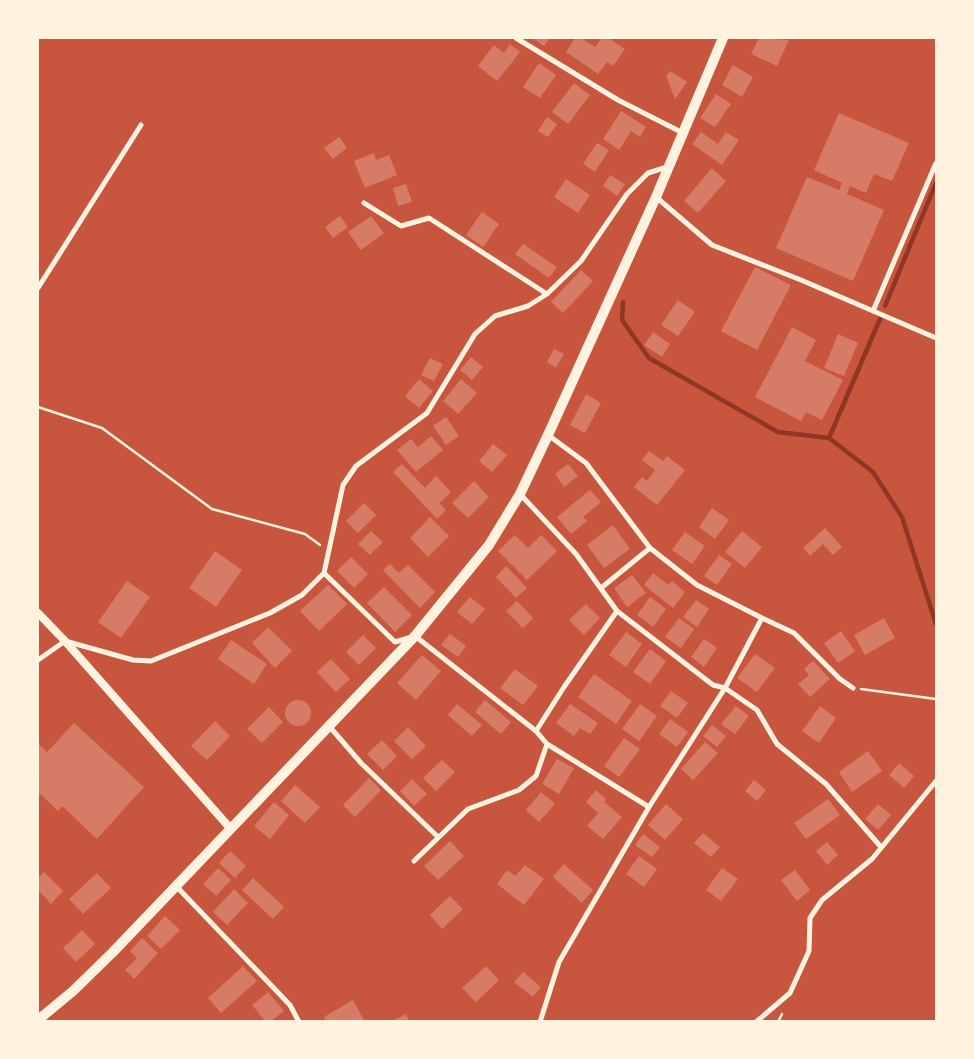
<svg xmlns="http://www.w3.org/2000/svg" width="974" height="1059" font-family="Rubik,sans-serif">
	<rect width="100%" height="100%" fill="#c8553d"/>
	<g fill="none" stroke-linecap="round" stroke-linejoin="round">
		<path stroke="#8f3625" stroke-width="4.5" d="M623,302L622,320L649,358L778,432L829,438L873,472L902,517L936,624
			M885,306L936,183
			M829,438L880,319"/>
	</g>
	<path fill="#d67c66" d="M532,38H550L544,46Z
		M575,38H581L595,47L602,38H608L625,49L613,66L607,62L598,74L566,52Z
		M759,38L789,40L777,66L751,54Z
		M510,44L520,52L497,81L478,66L494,45L504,53Z
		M539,63L556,75L540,98L523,87Z
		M733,65L753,77L742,97L722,85Z
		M670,71L687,82L675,99L666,76Z
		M574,83L590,95L568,124L552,112Z
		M716,94L731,104L715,127L700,118Z
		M621,111L646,127L640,137L631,131L619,150L603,139Z
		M839,113L909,143L892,181L874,174L866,193L850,186L847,194L884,210L853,281L776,248L807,177L839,190L842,183L814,170Z
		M547,117L557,124L548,137L538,131Z
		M701,132L718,144L726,132L739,140L722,165L692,144Z
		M339,137L347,148L333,159L324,148Z
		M597,143L609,150L595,172L583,164Z
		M374,153L376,160L389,155L397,175L365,188L354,161Z
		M712,168L726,181L698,213L684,201Z
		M610,175L625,184L617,196L603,186Z
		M566,179L590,195L578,213L554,197Z
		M406,184L412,202L398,206L393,188Z
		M482,212L499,224L483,247L466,235Z
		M340,216L348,227L333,238L325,227Z
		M371,216L384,233L361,250L348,232Z
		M523,244L557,267L549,278L515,254Z
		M755,267L791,285L757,350L721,331Z
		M581,270L593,281L563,313L551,302Z
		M678,300L695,312L678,336L661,325Z
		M792,327L816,340L805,361L843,380L822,420L806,412L801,421L755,397Z
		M653,332L670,344L662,357L644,345Z
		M838,334L858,343L844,376L824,368Z
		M554,349L564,354L556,368L547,362Z
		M471,357L483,367L472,380L460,370Z
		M430,358L443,364L434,381L421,375Z
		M419,379L433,391L419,408L405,396Z
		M461,379L477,393L458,414L443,401Z
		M586,394L601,403L585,433L570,425Z
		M446,417L459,436L446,445L433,426Z
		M431,436L443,450L416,472L397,450L411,439L418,447Z
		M493,444L507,455L492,472L479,461Z
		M649,451L663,461L667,456L685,470L657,505L634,487L642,477L647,481L655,470L642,460Z
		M402,464L425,488L436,476L451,492L440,503L430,493L446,510L437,519L393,472Z
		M568,464L578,476L564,487L555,474Z
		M474,481L489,497L468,518L452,503Z
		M590,490L601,502L583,517L587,521L571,534L557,517Z
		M364,503L376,515L358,533L346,521Z
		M712,508L729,520L715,539L699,527Z
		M430,517L449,536L428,557L410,538Z
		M613,525L630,549L604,568L587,545Z
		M825,528L842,547L833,555L823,544L810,556L803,548Z
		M371,531L383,542L370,555L358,544Z
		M742,531L762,547L745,568L725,552Z
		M685,532L705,546L692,564L672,550Z
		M515,535L528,548L541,535L557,551L527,580L498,551Z
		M215,551L242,570L216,607L189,588Z
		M719,555L732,564L717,585L704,576Z
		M351,557L368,574L354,588L337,571Z
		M390,564L399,573L408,565L435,592L420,608L383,570Z
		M506,566L527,588L516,598L496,577Z
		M653,573L668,585L672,581L685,592L673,608L644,585Z
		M632,575L646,593L627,607L614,588Z
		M127,581L150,597L121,638L98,622Z
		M328,585L347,604L319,631L300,611Z
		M384,587L412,615L395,632L367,603Z
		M470,597L485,609L472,624L457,612Z
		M650,597L666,609L653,627L637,615Z
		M696,600L709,609L697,627L683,617Z
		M517,601L533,618L523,628L506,611Z
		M586,604L600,618L584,635L569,620Z
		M679,618L694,629L681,648L665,637Z
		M884,618L895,638L865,655L854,635Z
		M268,627L292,651L275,668L252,643Z
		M841,631L855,651L838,663L824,643Z
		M626,632L642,644L626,667L609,655Z
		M450,634L466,646L458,657L441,645Z
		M363,635L376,648L359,665L346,652Z
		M704,639L717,648L704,667L691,657Z
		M231,640L267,664L254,684L218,659Z
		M650,649L666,661L650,684L633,672Z
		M755,654L775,668L757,692L737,678Z
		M422,655L441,671L416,700L397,683Z
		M331,659L350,679L336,692L317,672Z
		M813,661L830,679L810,697L798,684L809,675L804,669Z
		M515,669L538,686L523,705L500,688Z
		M594,674L632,701L616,724L578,697Z
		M671,691L688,703L677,718L660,706Z
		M285 713a13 13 0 1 1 26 0a13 13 0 1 1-26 0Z
		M485,700L511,722L501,734L475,712Z
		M457,704L482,725L472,736L448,715Z
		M570,704L598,723L590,734L580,728L574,736L556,723Z
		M640,704L657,716L639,741L622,729Z
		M736,706L749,716L735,734L721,724Z
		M820,706L836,718L819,743L802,731Z
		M269,707L283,722L262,743L247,729Z
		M670,719L688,732L677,747L659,734Z
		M215,721L230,736L207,760L191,746Z
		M74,723L144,787L97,839L62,806L58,811L38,792V743L47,752Z
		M712,725L726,736L717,747L703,736Z
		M408,727L426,746L412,759L394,741Z
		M624,738L640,749L619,777L604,766Z
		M382,740L397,756L383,770L367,754Z
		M705,742L718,753L693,780L681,769Z
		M868,751L882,771L852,792L839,772Z
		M557,759L574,768L559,794L542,784Z
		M442,760L455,772L436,791L423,778Z
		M899,763L914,776L904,788L889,775Z
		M369,778L381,790L355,817L343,805Z
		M412,779L427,794L414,806L400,791Z
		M754,780L766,790L757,801L745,791Z
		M295,785L320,807L305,823L281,801Z
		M596,790L606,799L604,802L622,817L603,839L587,826L598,813L586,802Z
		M541,792L555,804L539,822L526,810Z
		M828,799L840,815L806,839L794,823Z
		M274,802L289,815L270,839L254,826Z
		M666,804L683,819L665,840L648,825Z
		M878,804L891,815L878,830L865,819Z
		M703,833L720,847L711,857L694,843Z
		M643,834L660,847L652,857L635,845Z
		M450,841L464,856L438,880L424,866Z
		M827,842L838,855L827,865L816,851Z
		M230,851L246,866L235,878L219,863Z
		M639,856L657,869L644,887L626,874Z
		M564,864L593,890L582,903L553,877Z
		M525,865L544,879L524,905L497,884L507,870L515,876Z
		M218,868L231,880L216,896L203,884Z
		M722,868L738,879L721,901L706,890Z
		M795,870L810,890L797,901L781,880Z
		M44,872L63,891L51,904L38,890V879Z
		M97,873L111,888L83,914L69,899Z
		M253,878L284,907L273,919L242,890Z
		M234,889L248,903L227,925L213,912Z
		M450,896L463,909L442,929L430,915Z
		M165,916L180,930L161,949L147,936Z
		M82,930L95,944L76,962L63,948Z
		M142,938L158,953L134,979L125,970L137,958L130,951Z
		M243,966L257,981L221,1013L208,998Z
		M486,966L499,980L476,1002L462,988Z
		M523,972L541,987L533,997L514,982Z
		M268,992L284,1011L270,1022H266L252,1005Z
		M353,1000L364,1020L326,1022L324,1017Z
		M406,1014L409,1022H390Z"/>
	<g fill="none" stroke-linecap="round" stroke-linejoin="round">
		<path stroke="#fff3e0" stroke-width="2.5" d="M38,407L102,428L212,509L305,534L320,545
			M861,689L936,699
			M778,1022L782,1014"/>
		<path stroke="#fff3e0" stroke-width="5" d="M516,38L618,100L683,133
			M656,197L712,245L801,280L936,338
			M364,203L401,226L429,218L547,294
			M38,288L141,125
			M873,311L936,163
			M520,494L576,554L617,611L713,685L725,688L757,710L777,744L826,784L881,847
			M324,573L395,642L415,636L536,731L547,744L649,807
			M601,588L650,548
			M762,618L794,633L840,679L853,688
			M38,660L65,641L133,660L151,661L270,613L302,595L324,573L343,485L356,466L427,413L475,334L495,316L528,306L547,294L581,261L627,194L648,173L667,167
			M329,726L361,763L437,836
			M536,731L564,687L617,611
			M414,861L468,809L519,790L536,776L547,744
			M176,886L290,1005L299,1022
			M540,1022L559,962L649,807L725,688L762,618L697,585L650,548L586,463L548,435
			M756,1022L790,993L809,951L810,918L822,900L872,859L936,781"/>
		<path stroke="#fff3e0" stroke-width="8" d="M38,613L65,641L230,828"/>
		<path stroke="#fff3e0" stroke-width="10" d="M38,1020L73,991L113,952L415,636L489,545L520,494L548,435L656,197L723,38"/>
	</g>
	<rect width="974" height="1059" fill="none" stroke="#fff3e0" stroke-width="78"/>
</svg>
